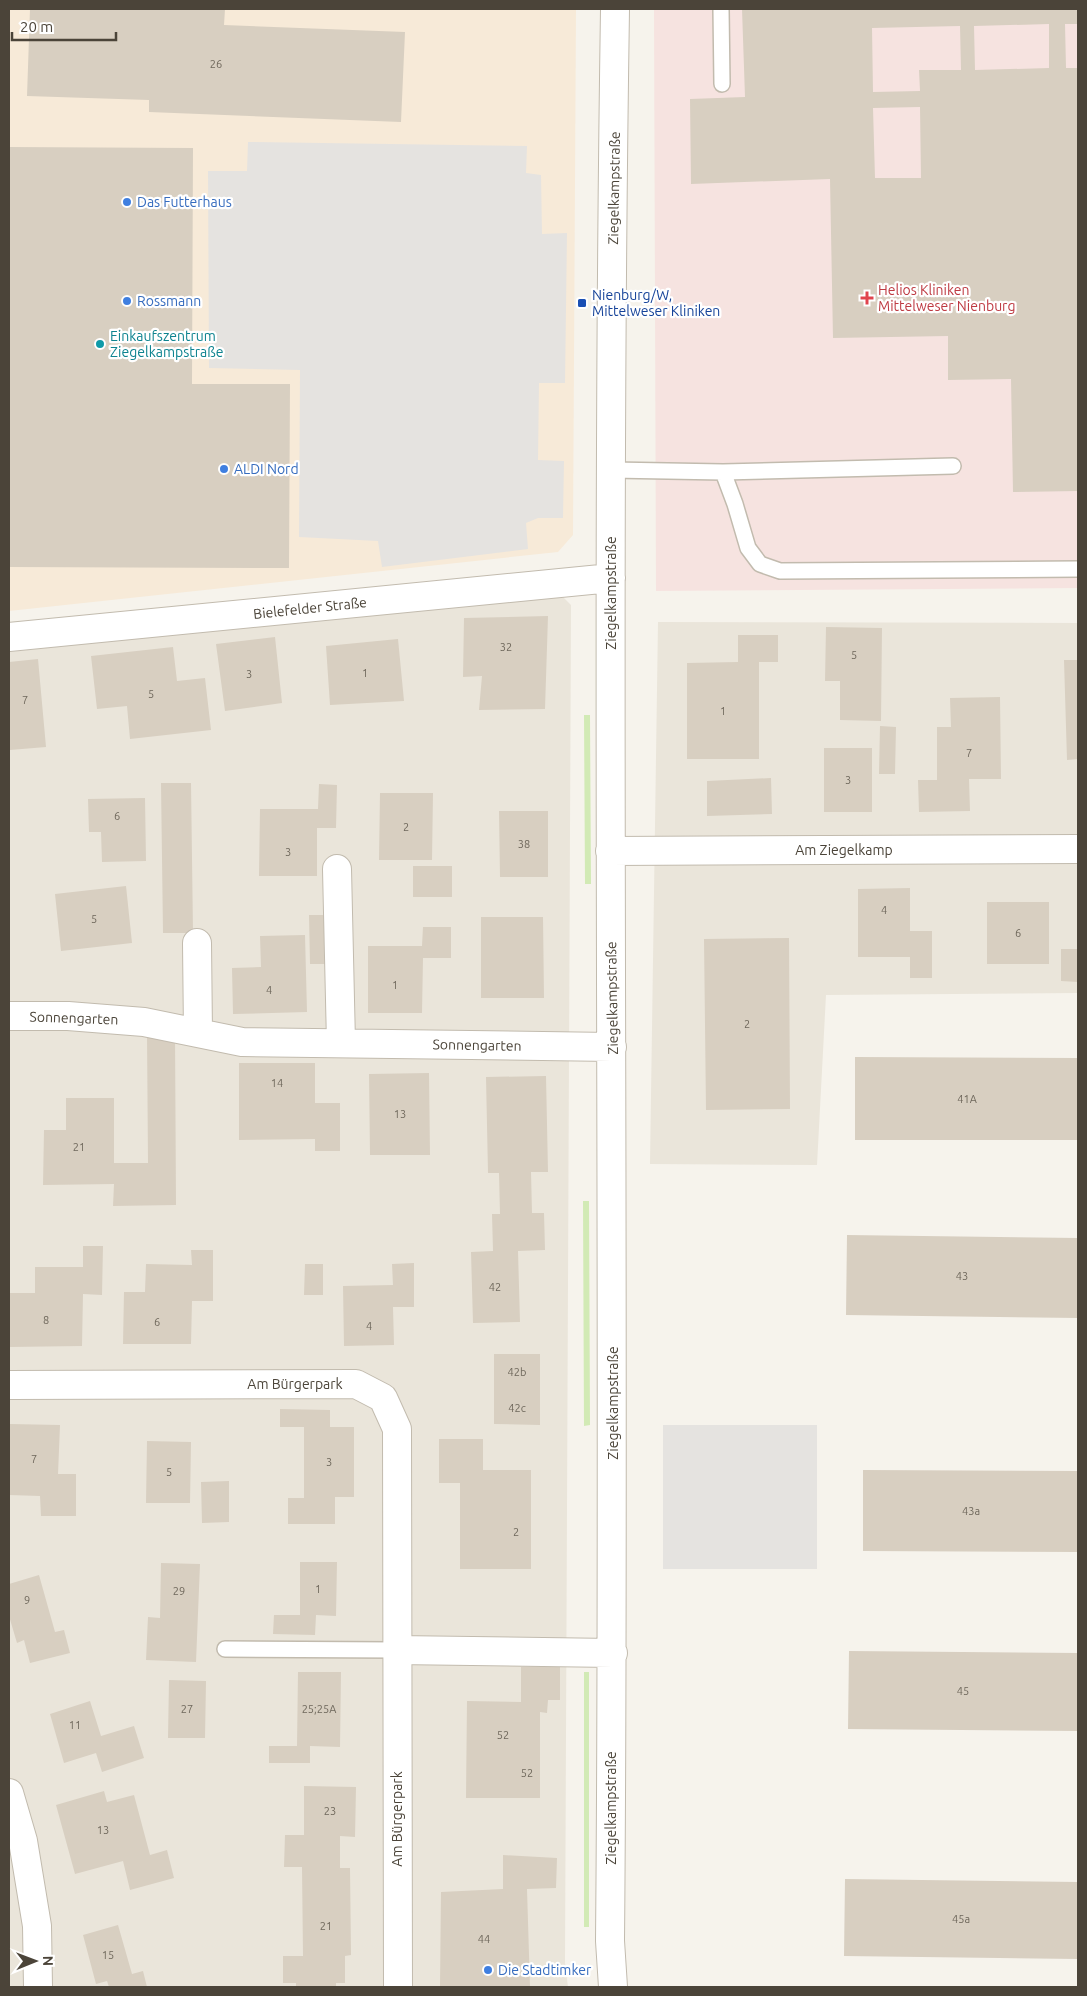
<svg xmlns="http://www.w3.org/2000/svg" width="1087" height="1996" font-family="Ubuntu,sans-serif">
	<rect width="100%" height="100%" fill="#f6f3ec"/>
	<path fill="#eae5da" d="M559,593L571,605L565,1963L568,1987H9V652Z
		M658,622L1078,623V993L826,995L817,1165L650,1164Z"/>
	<path fill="#f7ead8" d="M9,9H576L573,535L558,552L9,611Z"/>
	<path fill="#f6e3e0" d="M654,9H1078V588L656,591Z"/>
	<path fill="#d2eab5" d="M584,715H590L591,884H585Z
		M583,1201H589L590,1425L584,1426Z
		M584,1672H589V1927H584Z"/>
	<path fill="#e5e3e0" d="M248,142L527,146L526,173L541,175L542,234L567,233L565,383H539L538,460L564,461L563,518H538L526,523L528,549L382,567L378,541L299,537L300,370L209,368L208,171H247Z
		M663,1425H817V1569H663Z"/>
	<path fill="#d8cfc1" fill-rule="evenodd" d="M30,9H225L224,25L405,32L401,122L149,112V100L27,96Z
		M742,9H1078V24H1065L1066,68H1078V491L1013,492L1011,379L948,380V336L833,338L830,179L691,184L690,99L745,97ZM1049,24V68L975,70L974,26ZM960,26L961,70H919L920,91L873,92L872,28ZM920,107L921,178H875L873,108Z
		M9,147L193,148L192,384H290L289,568L9,567Z
		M548,616L545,709L479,710L482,676L463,677L464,618Z
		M826,627L882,628L881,721L840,720V681H825Z
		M738,635H778V662H759V759H687V663L738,662Z
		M275,637L282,703L225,711L216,644Z
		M398,639L404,701L330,705L326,646Z
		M173,647L177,681L205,678L211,730L130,739L127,706L97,709L91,656Z
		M38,659L46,747L10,750L9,662Z
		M1064,660H1078V759L1067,760Z
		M1000,697L1001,779H969L970,811L919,812L918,780H937V727H951L950,698Z
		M880,726L896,727L895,774H879Z
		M824,748H872V812H824Z
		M771,778L772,814L707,816V781Z
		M161,783H191L193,933H163Z
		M319,784L337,785L336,828H317V876H259L260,809H318Z
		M380,793H433L432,860H379Z
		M145,798L146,861L102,862L101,832H89L88,799Z
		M499,811H548V877H500Z
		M413,866H452V897H413Z
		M126,886L132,943L61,951L55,894Z
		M910,888V931H932V978H910V957H858V889Z
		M987,902H1049V964H987Z
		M309,915H327L328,964H310Z
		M481,917H543L544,998H481Z
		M423,927H451V958H423L422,1013H368V946H422Z
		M305,935L307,1012L233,1014L232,968L261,967L260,936Z
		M789,938L790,1109L706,1110L704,939Z
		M1061,949H1078V982L1061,981Z
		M147,1034H175L176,1205L113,1206L114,1184L43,1185L44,1130H66V1098H114V1163H148Z
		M855,1057L1078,1058V1140H855Z
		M239,1063H315V1103H340V1151H315V1139L239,1140Z
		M429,1073L430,1155H370L369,1074Z
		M546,1076L548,1172H531L532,1213H544L545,1250L518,1251L520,1322L473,1323L471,1252L493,1251L492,1214H500L499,1173H488L486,1077Z
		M847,1235L1078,1238V1318L846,1315Z
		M83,1246H103L102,1295L83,1294L82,1346L9,1347V1293H35V1267H83Z
		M191,1250H213V1301H192L191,1344H123L124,1292H145L146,1264L192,1265Z
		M414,1263V1307H393L394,1345L344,1346L343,1286L393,1285L392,1264Z
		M305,1264H323V1295H304Z
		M494,1354H540V1425L494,1424Z
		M280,1409L330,1410V1427H354V1497H335V1524H288V1498H304V1427H280Z
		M10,1424L60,1425L58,1474H76V1516H41L40,1496L9,1495Z
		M439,1439H483V1470H531V1569H460V1483H439Z
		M147,1441L191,1442L190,1503H146Z
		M863,1470L1078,1471V1552L863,1551Z
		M229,1481V1522L202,1523L201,1482Z
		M300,1562H337L336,1616L316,1615L315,1635L273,1634L274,1615H300Z
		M161,1563L200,1564L196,1662L146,1660L148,1617L160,1618Z
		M39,1575L55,1632L64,1630L70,1653L30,1663L24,1640L17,1643L9,1616V1584Z
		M849,1651L1078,1653V1731L848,1729Z
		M521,1667H560V1700H548L547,1713L540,1712V1798H466L467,1701L521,1702Z
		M298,1672H341L340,1747L310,1746V1763H269V1746H297Z
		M169,1680L206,1681L205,1738H168Z
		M90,1701L101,1736L134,1726L144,1758L102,1772L96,1753L64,1763L50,1714Z
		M304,1786L356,1787L355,1837L340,1836V1868H350L351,1955L345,1956V1983H336V1987H296V1983H283V1956H303L302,1867H284L285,1835H304Z
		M104,1791L107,1802L134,1795L150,1855L167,1850L174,1878L130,1890L123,1861L75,1874L56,1805Z
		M503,1855L557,1858L556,1888L527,1889L530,1987H440L441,1892L503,1889Z
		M845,1879L1078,1882V1959L844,1956Z
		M118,1925L132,1974L143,1971L147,1987H109L107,1981L96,1984L83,1935Z"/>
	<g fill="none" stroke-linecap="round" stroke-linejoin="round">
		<defs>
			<path id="service" d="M721,9L722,84
				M612,470L723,472L735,504L748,548L760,564L780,571L1078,569
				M723,472L953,466
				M225,1649L396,1650"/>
			<path id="minor" d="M9,637L611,578
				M610,851L1078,849
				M337,869L341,1043
				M197,943L198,1033
				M9,1016H68L144,1022L242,1042L612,1047
				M9,1385L356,1384L383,1398L397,1429L398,1987
				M396,1650L613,1653
				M9,1793L23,1841L37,1926L38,1987
				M613,1987L610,1941C616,1297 605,653 615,9"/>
		</defs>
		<use href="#service" stroke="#c2bbae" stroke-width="18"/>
		<use href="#minor" stroke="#c2bbae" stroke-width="30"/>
		<use href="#service" stroke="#fff" stroke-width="15"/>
		<use href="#minor" stroke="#fff" stroke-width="28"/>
	</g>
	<g fill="#3f7fe0" stroke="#fff" stroke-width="2">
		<circle cx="127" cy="202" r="5"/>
		<circle cx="127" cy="301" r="5"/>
		<circle cx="224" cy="469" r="5"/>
		<circle cx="488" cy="1970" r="5"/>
	</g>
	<path fill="#e0444e" stroke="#fff" stroke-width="2" d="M864.5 290.5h5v5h5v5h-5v5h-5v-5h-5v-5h5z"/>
	<rect fill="#1a4fb4" stroke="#fff" stroke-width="2" x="577" y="298" width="10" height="10" rx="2.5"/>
	<circle fill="#0f9aa8" stroke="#fff" stroke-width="2" cx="100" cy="344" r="5"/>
	<g text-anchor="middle" stroke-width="4.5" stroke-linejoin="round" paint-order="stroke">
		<g font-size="11" fill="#6e675b">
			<text x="216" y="68">26</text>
			<text x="506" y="651">32</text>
			<text x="854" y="659">5</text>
			<text x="365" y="677">1</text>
			<text x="249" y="678">3</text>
			<text x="151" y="698">5</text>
			<text x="25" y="704">7</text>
			<text x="723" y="715">1</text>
			<text x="969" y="757">7</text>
			<text x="848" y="784">3</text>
			<text x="117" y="820">6</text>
			<text x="406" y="831">2</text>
			<text x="524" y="848">38</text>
			<text x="288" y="856">3</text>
			<text x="884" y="914">4</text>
			<text x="94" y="923">5</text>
			<text x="1018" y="937">6</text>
			<text x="395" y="989">1</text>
			<text x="269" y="994">4</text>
			<text x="747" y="1028">2</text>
			<text x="277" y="1087">14</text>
			<text x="967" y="1103">41A</text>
			<text x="400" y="1118">13</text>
			<text x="79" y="1151">21</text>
			<text x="962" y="1280">43</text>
			<text x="495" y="1291">42</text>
			<text x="46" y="1324">8</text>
			<text x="157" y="1326">6</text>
			<text x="369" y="1330">4</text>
			<text x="517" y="1376">42b</text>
			<text x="517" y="1412">42c</text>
			<text x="34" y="1463">7</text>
			<text x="329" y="1466">3</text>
			<text x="169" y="1476">5</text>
			<text x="971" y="1515">43a</text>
			<text x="516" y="1536">2</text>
			<text x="318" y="1593">1</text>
			<text x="179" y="1595">29</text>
			<text x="27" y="1604">9</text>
			<text x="963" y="1695">45</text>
			<text x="187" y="1713">27</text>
			<text x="319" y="1713">25;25A</text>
			<text x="75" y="1729">11</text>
			<text x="503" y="1739">52</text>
			<text x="527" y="1777">52</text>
			<text x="330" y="1815">23</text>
			<text x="103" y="1834">13</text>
			<text x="961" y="1923">45a</text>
			<text x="326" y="1930">21</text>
			<text x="484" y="1943">44</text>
			<text x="108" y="1959">15</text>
		</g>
		<g font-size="14" fill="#4b4439" stroke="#fff">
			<text transform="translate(614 188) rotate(-89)" y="5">Ziegelkampstraße</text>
			<text transform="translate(611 593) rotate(-90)" y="5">Ziegelkampstraße</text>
			<text transform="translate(310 608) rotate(-6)" y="5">Bielefelder Straße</text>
			<text x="844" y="855">Am Ziegelkamp</text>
			<text transform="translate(612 998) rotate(-91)" y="5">Ziegelkampstraße</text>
			<text transform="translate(74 1018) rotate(2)" y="5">Sonnengarten</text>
			<text transform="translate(477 1045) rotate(1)" y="5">Sonnengarten</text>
			<text x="295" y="1389">Am Bürgerpark</text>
			<text transform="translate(613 1403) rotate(-90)" y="5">Ziegelkampstraße</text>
			<text transform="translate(611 1808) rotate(-90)" y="5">Ziegelkampstraße</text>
			<text transform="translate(397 1819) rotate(-90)" y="5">Am Bürgerpark</text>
		</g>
		<g font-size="14" fill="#366cbe" stroke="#fff" text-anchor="start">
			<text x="137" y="207">Das Futterhaus</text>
			<text x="137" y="306">Rossmann</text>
			<text x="234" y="474">ALDI Nord</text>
			<text x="498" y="1975">Die Stadtimker</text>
		</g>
		<g font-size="14" fill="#be3a42" stroke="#fff" text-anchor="start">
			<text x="878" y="295">Helios Kliniken<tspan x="878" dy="16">Mittelweser Nienburg</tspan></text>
		</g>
		<g font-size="14" fill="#164399" stroke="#fff" text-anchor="start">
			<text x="592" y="300">Nienburg/W,<tspan x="592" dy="16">Mittelweser Kliniken</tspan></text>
		</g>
		<g font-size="14" fill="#0d838f" stroke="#fff" text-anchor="start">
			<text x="110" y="341">Einkaufszentrum<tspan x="110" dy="16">Ziegelkampstraße</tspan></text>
		</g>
	</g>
	<rect width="1087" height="1996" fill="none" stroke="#4b4439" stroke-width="20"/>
	<g transform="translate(35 1961) rotate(89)" stroke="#ffffff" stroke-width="4" paint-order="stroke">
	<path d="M0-4L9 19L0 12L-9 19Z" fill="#4b4439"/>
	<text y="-8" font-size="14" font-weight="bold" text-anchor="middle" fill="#4b4439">N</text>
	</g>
	<path d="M12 32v8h104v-8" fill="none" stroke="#4b4439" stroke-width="2.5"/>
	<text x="20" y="32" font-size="15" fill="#4b4439" stroke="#ffffff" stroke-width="4" paint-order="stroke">20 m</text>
</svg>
